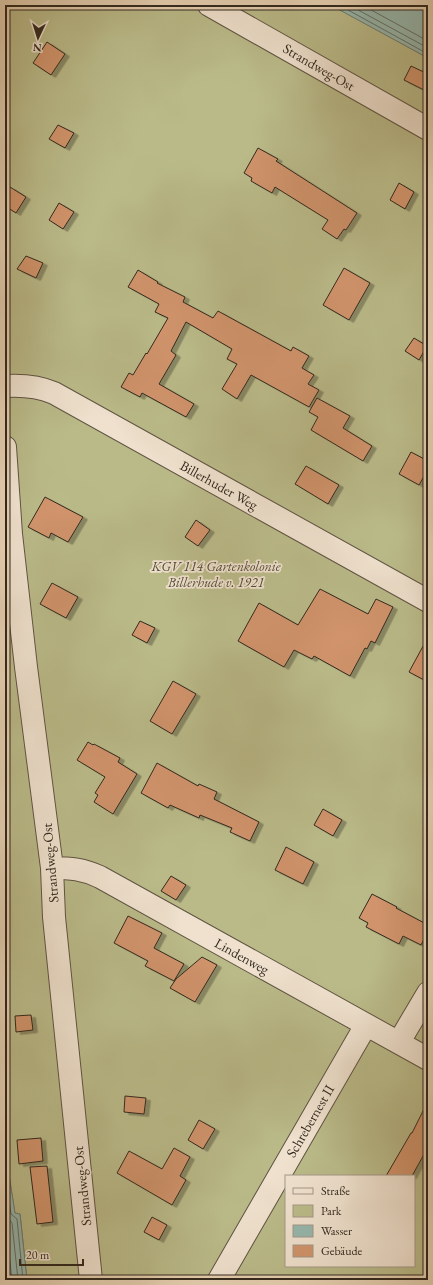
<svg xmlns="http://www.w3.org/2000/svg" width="433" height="1285" font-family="'EB Garamond',serif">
	<defs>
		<filter id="shadow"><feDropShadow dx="4.5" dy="2.5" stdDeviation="0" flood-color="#0004"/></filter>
	</defs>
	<rect width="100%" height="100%" fill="#e6d1b3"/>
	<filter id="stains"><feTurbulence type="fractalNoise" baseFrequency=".005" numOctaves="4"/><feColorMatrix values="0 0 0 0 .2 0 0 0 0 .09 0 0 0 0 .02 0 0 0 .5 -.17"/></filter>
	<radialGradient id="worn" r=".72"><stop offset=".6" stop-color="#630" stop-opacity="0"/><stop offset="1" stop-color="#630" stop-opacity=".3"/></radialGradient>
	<path fill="#baba89" stroke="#767254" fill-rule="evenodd" d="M5,5H332L428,58V1280H27L20,1214H15L5,1150V1111L7,1108L5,1090ZM286,1176H414V1266H286Z"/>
	<path fill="#96b7ad" stroke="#6e7e74" d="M332,5H428V58L336,8Z
		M5,1150L15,1213L20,1214L27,1280H5Z"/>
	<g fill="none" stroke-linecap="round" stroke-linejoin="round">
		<path stroke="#647066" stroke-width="1" d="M339,5L428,54
			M349,5L428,48
			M362,5L428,41
			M5,1175L11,1214L17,1219L23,1280
			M5,1208L7,1217L12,1223L18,1280
			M5,1224L6,1226L12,1280"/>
	</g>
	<path fill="#d1946c" stroke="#32291e" filter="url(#shadow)" d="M47,42L65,54L51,75L33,63Z
		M411,66L428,74V92L404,80Z
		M58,125L74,133L65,148L49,139Z
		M258,148L278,159L276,161L357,213L346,230L344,229L337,239L322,229L328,220L275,187L272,193L251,181L252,178L244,173Z
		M399,183L414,192L405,209L390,200Z
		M10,187L26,197L16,213L5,206V196Z
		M59,203L74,212L63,229L49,220Z
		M26,256L43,263L36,278L17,269Z
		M344,268L370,283L349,320L323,305Z
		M138,270L158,282L157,283L185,297L183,302L213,318L218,311L291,351L293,347L309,356L302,368L314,375L308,384L319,390L309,407L251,375L237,399L222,389L237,364L227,359L232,349L186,322L171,351L176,355L159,384L194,404L186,417L142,393L140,397L121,387L129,373L133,375L146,353L147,354L168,318L155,312L159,304L128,287Z
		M414,338L427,346L419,360L405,351Z
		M317,398L350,416L343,428L372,446L363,461L311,430L318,417L309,412Z
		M411,452L428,461V469L419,485L399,474Z
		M306,466L339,485L328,504L295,484Z
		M45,497L83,517L68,542L51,533L49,538L28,527Z
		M196,520L210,530L198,546L185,537Z
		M52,583L78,597L66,618L40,604Z
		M320,589L368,614L376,599L393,607L375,643L371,641L367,649L365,648L350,676L314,656L312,659L294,650L284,667L238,641L259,603L298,625Z
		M140,621L155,628L147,643L132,635Z
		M428,637V682L409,672Z
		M173,681L196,694L172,734L150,721Z
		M88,742L93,745L94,744L120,758L118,762L137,774L113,814L94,802L98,795L95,793L105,777L77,760Z
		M157,763L198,786L199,784L217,792L214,799L259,822L250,841L230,832L232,828L200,815L199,818L170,805L168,808L141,793Z
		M323,809L342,820L333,836L314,825Z
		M286,847L314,862L303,884L275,870Z
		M171,876L186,885L176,900L161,891Z
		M372,894L397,907L396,908L428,925V931L421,945L403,936L399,944L366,927L368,923L359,918Z
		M128,916L162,933L154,948L184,964L174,981L145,966L148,961L114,943Z
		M202,957L217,965L195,1002L170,988L176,979Z
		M31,1015L33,1030L16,1032L15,1016Z
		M125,1096L146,1098L144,1114L124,1112Z
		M428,1101V1147L412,1176H386L411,1133H412Z
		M199,1120L215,1129L203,1149L188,1140Z
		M41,1138L43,1161L19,1164L17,1140Z
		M174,1148L190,1157L180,1176L186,1180L172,1205L117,1173L129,1151L162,1169Z
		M47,1166L53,1222L37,1224L30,1167Z
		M152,1217L167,1225L159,1240L144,1232Z"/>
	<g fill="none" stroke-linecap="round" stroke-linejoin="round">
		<defs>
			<path id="minor" d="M209,5L428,129
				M5,386C22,385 38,386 54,393L428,601
				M5,447L11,534L26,667L52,868L54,917L91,1280
				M52,868C71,868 83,869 100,877L428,1059
				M399,1042L428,993
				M219,1280L366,1025"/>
		</defs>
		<use href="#minor" stroke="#5f5343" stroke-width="24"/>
		<use href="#minor" stroke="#efe1ce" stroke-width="22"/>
	</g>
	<g text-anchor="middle" stroke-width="3.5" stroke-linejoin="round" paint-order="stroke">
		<g font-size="14" fill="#32291e" stroke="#efe1ce">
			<text transform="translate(319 67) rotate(30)" y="5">Strandweg-Ost</text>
			<text transform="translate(219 485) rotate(29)" y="5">Billerhuder Weg</text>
			<text transform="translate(50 863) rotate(-95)" y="5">Strandweg-Ost</text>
			<text transform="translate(242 956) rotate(29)" y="5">Lindenweg</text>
			<text transform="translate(310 1121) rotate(-60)" y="5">Schrebernest II</text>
			<text transform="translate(82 1186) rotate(-96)" y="5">Strandweg-Ost</text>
		</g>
		<g font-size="14" font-style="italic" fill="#544d39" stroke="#efe1ce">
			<text x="216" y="571">KGV 114 Gartenkolonie<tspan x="216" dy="16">Billerhude v. 1921</tspan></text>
		</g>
	</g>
	<rect width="433" height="1285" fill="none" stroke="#e6d1b3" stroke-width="20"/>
	<rect x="6" y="6" width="421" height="1273" fill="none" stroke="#32291e" stroke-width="2"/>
	<rect x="10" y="10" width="413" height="1265" fill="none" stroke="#32291e"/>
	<rect x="285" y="1175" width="130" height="92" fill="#efe1ce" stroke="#a39788"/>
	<rect x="293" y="1188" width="20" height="6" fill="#efe1ce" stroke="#a39788"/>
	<text x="321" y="1195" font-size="12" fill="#32291e">Straße</text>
	<rect x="293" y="1205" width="20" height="12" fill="#baba89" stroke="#a39788"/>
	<text x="321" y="1215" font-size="12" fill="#32291e">Park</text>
	<rect x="293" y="1225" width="20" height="12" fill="#96b7ad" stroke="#a39788"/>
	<text x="321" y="1235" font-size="12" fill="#32291e">Wasser</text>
	<rect x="293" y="1245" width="20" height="12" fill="#d1946c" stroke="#a39788"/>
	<text x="321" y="1255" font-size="12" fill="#32291e">Gebäude</text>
	<g transform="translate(38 38) rotate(184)" stroke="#efe1ce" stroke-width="3" paint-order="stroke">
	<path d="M0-3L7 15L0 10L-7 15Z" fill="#32291e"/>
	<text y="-6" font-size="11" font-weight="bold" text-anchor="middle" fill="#32291e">N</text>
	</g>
	<path d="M20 1259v6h63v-6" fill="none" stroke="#32291e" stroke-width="2"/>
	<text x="26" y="1259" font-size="12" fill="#32291e" stroke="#efe1ce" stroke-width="3" paint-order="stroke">20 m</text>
	<rect width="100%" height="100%" filter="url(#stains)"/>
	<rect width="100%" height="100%" fill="url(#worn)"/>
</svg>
